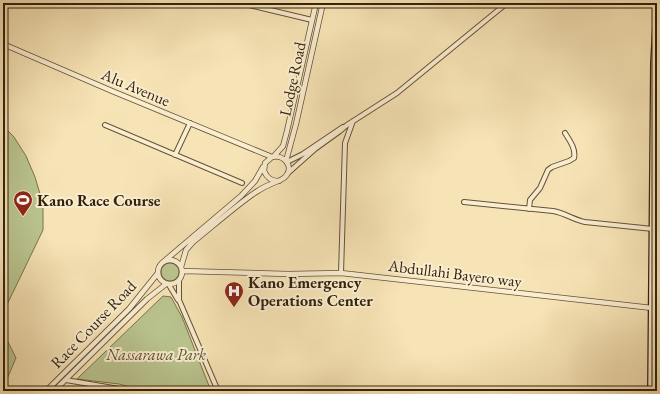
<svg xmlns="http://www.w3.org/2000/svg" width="660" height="394" font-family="'EB Garamond',serif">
	<rect width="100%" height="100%" fill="#f7e4b6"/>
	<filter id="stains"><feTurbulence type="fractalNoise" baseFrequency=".005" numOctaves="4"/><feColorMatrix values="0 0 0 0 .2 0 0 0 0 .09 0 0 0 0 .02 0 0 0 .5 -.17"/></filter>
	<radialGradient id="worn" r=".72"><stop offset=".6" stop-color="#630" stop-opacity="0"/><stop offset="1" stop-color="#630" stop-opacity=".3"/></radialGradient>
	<path fill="#bac590" stroke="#76744e" d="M3,126L14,137L26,156L35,177L43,204V230L3,313Z
		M161 272a9 9 0 1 1 18 0a9 9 0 1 1-18 0Z
		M163,296L171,297L182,317L211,391H144L119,384L77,379Z
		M3,332L16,358L3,388Z"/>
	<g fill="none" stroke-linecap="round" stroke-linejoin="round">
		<defs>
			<path id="minor" d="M241,3L312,20
				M105,125L242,183
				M175,155L190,123
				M287,162L303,154L343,127
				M288,173L315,149L340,131L347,125L397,93L507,3
				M464,202L553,211C565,213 574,220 585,222L653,229
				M529,209L530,200L540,188L548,170L552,167L569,161L574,158C576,149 570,141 565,133
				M341,273L345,143L353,121
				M179,281V300L218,391
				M169,285L178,300
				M66,380L131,391"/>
			<path id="tertiary" d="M3,44L112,91L272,157
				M274,156L283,146L287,131L316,3
				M286,161L296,124L323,3
				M158 272a12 12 0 1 1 24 0a12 12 0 1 1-24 0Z
				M162,263L241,196L255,181L263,167
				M181,267L186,250L193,242C213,226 232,209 253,194C258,191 263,187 269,185C274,182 281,181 285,177C295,167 284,154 272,157L265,163L264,171C267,178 271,181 279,181
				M183,271L288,274L341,273L652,308
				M46,391L129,309L158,273
				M54,391L147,299L166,284"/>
			<path id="secondary" d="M651,391L654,63L657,10
				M656,391L657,365"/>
		</defs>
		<use href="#minor" stroke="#635237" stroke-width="6"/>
		<use href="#tertiary" stroke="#635237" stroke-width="6"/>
		<use href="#secondary" stroke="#32220d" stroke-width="8"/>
		<use href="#minor" stroke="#faedd0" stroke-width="4"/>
		<use href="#tertiary" stroke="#faedd0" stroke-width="4.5"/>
		<use href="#secondary" stroke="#faedd0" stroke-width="5.5"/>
	</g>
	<defs>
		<symbol id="stadium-pin" viewBox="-11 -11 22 30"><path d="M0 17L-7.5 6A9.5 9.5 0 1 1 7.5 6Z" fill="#8f2418" stroke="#faedd0"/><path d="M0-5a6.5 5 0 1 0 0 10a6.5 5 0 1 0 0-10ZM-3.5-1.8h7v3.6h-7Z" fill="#fff"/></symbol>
		<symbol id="hospital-pin" viewBox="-11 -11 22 30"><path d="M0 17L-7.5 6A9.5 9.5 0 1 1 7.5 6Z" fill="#8f2418" stroke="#faedd0"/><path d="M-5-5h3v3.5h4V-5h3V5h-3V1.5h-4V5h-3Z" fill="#fff"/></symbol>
	</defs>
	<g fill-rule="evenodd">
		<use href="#stadium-pin" x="12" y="189" width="22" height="30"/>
		<use href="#hospital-pin" x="223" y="280" width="22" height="30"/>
	</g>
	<g text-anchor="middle" stroke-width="4" stroke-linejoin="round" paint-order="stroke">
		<g font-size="16" fill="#32220d" stroke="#faedd0">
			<text transform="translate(292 79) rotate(-78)" y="6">Lodge Road</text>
			<text transform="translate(136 87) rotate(23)" y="6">Alu Avenue</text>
			<text transform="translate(455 273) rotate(7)" y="6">Abdullahi Bayero way</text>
			<text transform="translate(93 324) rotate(-46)" y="6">Race Course Road</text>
		</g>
		<g font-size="16" font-weight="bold" fill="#32220d" stroke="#faedd0" text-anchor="start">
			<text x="37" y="206">Kano Race Course</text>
			<text x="248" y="288">Kano Emergency<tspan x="248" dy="18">Operations Center</tspan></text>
		</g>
		<g font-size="16" font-style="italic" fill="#5b5334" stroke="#faedd0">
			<text x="156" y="360">Nassarawa Park</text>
		</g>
	</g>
	<rect width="660" height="394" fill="none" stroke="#f7e4b6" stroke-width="16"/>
	<rect x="4" y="4" width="652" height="386" fill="none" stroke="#32220d" stroke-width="2"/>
	<rect x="8" y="8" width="644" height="378" fill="none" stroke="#32220d"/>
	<rect width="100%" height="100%" filter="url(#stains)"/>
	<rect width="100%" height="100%" fill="url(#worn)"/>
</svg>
